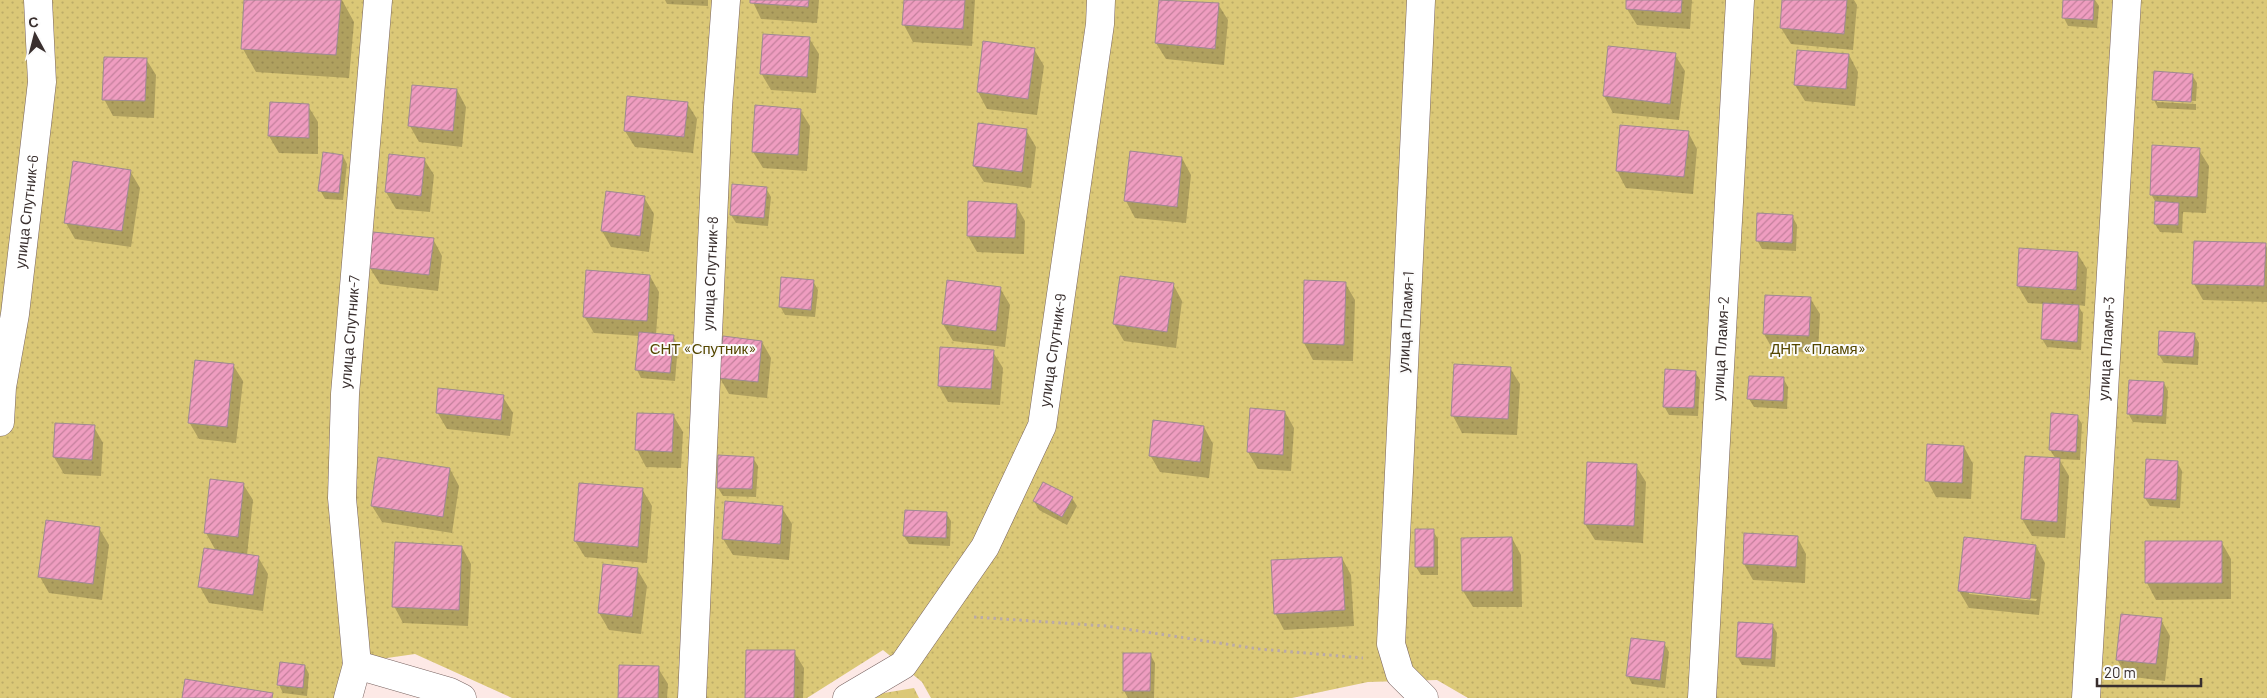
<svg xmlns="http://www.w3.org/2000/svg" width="2267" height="698" font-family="Barlow,sans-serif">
	<defs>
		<pattern id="green-dots" width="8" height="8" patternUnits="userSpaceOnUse" patternTransform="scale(1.25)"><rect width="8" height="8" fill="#dbc877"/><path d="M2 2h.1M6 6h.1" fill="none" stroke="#bdac67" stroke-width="1.8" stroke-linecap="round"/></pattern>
		<pattern id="forest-crowns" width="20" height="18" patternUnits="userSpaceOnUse" patternTransform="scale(1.25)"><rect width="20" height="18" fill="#dbc877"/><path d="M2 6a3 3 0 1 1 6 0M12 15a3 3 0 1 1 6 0" fill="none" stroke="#bdac67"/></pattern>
		<pattern id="building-hatch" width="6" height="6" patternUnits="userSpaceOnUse" patternTransform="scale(1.25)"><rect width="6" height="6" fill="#ef9dc0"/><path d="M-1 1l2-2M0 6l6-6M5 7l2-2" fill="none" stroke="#c3809c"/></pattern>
	</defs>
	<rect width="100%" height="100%" fill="#fde9e6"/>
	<path fill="url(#green-dots)" d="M0,0H2267V698H1468L1437,680L1368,682L1292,698H931L922,682L883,650L807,698H512L415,654L345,664L336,698H0Z"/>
	<path fill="url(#forest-crowns)" d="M914,688L919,698H871L878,694Z"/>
	<path fill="#0003" fill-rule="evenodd" d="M246,0H342L354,22L349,78L256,72L243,49Z
		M665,0H708V6L667,4Z
		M752,0H819L817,23L761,19Z
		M905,0H975L972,46L913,42L904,25Z
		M1160,0L1218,4L1228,20L1224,65L1166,59L1156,43Z
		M1628,0H1692L1690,29L1637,25L1627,9Z
		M1784,0H1854L1857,5L1853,50L1791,44L1781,28Z
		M2064,0H2095L2099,6L2097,28L2068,26L2064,18Z
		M809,38L819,54L816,93L771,90L761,73Z
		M1034,49L1044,66L1037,115L987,109L978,92Z
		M1675,55L1685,71L1679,120L1613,113L1604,96Z
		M1849,55L1858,72L1855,106L1805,101L1795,85Z
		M146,59L156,75L154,118L113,116L104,99Z
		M2192,75L2197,83L2196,101L2157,99V102L2196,104V110L2158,108L2154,100Z
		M457,90L466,107L462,147L419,142L410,126Z
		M687,103L697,119L693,153L635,147L625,131Z
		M308,106L318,122V154L279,153L269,136Z
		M800,110L810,126L807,171L763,168L753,152Z
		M1026,130L1036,147L1031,188L984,182L974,166Z
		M1688,132L1697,149L1693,194L1626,188L1617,171Z
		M2199,150L2209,166L2206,213L2183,212L2182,233L2160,232L2155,224L2156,203L2151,194Z
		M343,156L347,164L343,200L325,199L320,190Z
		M1182,158L1191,175L1186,223L1135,218L1126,201Z
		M424,159L434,175L430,212L396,209L386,192Z
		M130,171L140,188L131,247L75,239L66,223Z
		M766,188L771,197L768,226L736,223L731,215Z
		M644,197L654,214L649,252L611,247L602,231Z
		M1016,205L1025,221L1024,254L977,252L968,236Z
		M1792,216L1797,225L1796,251L1762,249L1757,240Z
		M433,239L442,256L438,291L380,284L370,268Z
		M2265,244L2267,248V302L2203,300L2194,284Z
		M2020,250L2077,253L2087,269L2085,306L2078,305L2083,314L2081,350L2047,347L2042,339L2044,304L2028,303L2018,286Z
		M650,276L659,292L656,335L673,336L678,345L675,381L641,378L637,370L640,336L594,333L584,316Z
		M813,281L818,290L815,317L785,315L780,306Z
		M1345,283L1355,300L1353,361L1313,360L1304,343Z
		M1173,284L1182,301L1176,348L1124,341L1114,324Z
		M1000,288L1010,305L1005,347L953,341L943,324Z
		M1810,298L1820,314L1818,353L1773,350L1764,334Z
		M2194,334L2199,343L2198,365L2164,363L2159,355Z
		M762,342L771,358L767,398L729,394L720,378Z
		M993,352L1003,368L1000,405L948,402L939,386Z
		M233,365L243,381L236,443L199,439L189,422Z
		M1510,368L1520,384L1517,435L1462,433L1453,416Z
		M1695,372L1700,380L1698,416L1669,415L1664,406Z
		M1783,378L1788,387L1787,409L1754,407L1749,399Z
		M2164,383L2168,391L2166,424L2133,422L2128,413Z
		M503,397L513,413L510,436L447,429L437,412Z
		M1252,410L1285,412L1294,428L1291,471L1258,469L1248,452Z
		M2053,414L2077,416L2082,424L2080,460L2059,459L2069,476L2065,538L2032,536L2022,519L2026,458L2056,459L2050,450Z
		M673,415L683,432L681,468L646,467L637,450Z
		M94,427L103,443L101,476L64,474L54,457Z
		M1204,427L1213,444L1209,478L1160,472L1150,455Z
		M1964,447L1973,464L1971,499L1936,497L1927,480Z
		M753,458L758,466L756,497L723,496L718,488Z
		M2177,462L2182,471L2180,508L2150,506L2145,498Z
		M1636,466L1646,482L1643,543L1595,540L1585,524Z
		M450,469L459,486L452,533L382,522L372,506Z
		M243,484L253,500L247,555L258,557L268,574L263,611L209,603L200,587L216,551L206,533Z
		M642,489L652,506L647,563L585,557L575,541Z
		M1072,498L1077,506L1067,525L1039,510L1034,501Z
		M782,508L792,524L789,560L733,555L723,539Z
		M946,513L951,521L950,546L909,544L904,536Z
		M99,528L109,545L102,600L49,593L40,577Z
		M1433,531L1438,539V575H1421L1416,567Z
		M1797,537L1806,554L1805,583L1753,580L1744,564Z
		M1512,538L1521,555L1522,607H1473L1463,591Z
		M2222,543L2231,559V599L2156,600L2147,583Z
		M2036,546L2045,563L2039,615L1969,608L1959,591ZM1969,591L2037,599L2036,601L1969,594Z
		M462,547L471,564L468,626L403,623L394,606Z
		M1342,558L1351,575L1354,626L1284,630L1275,613Z
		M605,565L637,569L647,586L641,634L609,630L599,613Z
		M2161,620L2170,636L2165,681L2126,676L2117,659Z
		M1772,625L1777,633L1775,667L1742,665L1737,656Z
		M1664,643L1669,652L1665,688L1632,684L1628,676Z
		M794,652L804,668L803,698H747Z
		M1150,654L1155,663L1154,698H1128L1124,691Z
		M305,666L309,674L307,696L283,693L279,685Z
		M658,668L668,684L667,698H619Z"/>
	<path fill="url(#building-hatch)" stroke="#9f8a92" d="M244,0H341L336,55L241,49Z
		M750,0H809L808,7L750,3Z
		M904,0H965L963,29L902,25Z
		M1159,0L1219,3L1215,49L1155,43Z
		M1626,0H1682L1681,13L1626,9Z
		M1782,0H1847L1844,34L1780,28Z
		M2063,0H2094L2093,20L2062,18Z
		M763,34L810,37L807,77L760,74Z
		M983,41L1035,48L1028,99L977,92Z
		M1608,46L1676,53L1670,104L1603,96Z
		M1797,50L1849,54L1846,89L1794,85Z
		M104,57L147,58L145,101L102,100Z
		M2154,71L2193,74L2191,102L2152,100Z
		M412,85L457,89L453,131L408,126Z
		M627,96L688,102L684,137L624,131Z
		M270,102L309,104V138L268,136Z
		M755,105L801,109L798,155L752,152Z
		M978,123L1027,129L1022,172L973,166Z
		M1620,125L1689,131L1684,177L1616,171Z
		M2152,145L2200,148L2197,197L2150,195Z
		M1130,151L1182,157L1177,207L1124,201Z
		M323,152L343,155L339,193L318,191Z
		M389,154L425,158L421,196L385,192Z
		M73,161L131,170L122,231L64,223Z
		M732,184L767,187L764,218L730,215Z
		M606,191L645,196L640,236L601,231Z
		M968,201L1017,204L1015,238L967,236Z
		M2155,201L2179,203L2178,225L2154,224Z
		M1757,213L1793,215L1792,243L1756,241Z
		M373,232L434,238L429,275L369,268Z
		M2194,241L2266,243L2264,286L2192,284Z
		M2019,248L2078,252L2076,290L2017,286Z
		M586,270L650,275L647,321L583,317Z
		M1120,276L1174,283L1167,332L1113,324Z
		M781,277L814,280L811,310L779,307Z
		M947,280L1001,287L996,331L942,324Z
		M1304,280L1346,282L1344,345L1303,343Z
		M1765,295L1811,297L1809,336L1763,334Z
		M2043,303L2079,305L2077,342L2041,339Z
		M2159,331L2195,333L2193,357L2158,355Z
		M639,332L674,335L670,373L635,370Z
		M723,336L762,341L758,382L718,378Z
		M940,347L994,350L991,389L938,386Z
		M195,360L234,364L227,427L188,423Z
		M1454,364L1511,367L1508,419L1451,416Z
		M1665,369L1696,371L1694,408L1663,407Z
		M1749,376L1784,377L1783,401L1747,399Z
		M2129,380L2164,382L2162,416L2127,414Z
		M438,388L504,395L501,420L436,413Z
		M1250,408L1285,411L1283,455L1247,452Z
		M637,413L674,414L672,452L635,450Z
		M2051,413L2078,415L2076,452L2049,450Z
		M1153,420L1204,426L1200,462L1149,456Z
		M55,423L95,425L92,460L53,457Z
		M1927,444L1964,446L1962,483L1925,481Z
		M718,455L754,457L752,489L717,488Z
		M2025,456L2060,458L2057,522L2021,519Z
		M378,457L450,468L443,517L371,506Z
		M2146,459L2178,461L2176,500L2144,498Z
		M1587,462L1637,464L1634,526L1584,524Z
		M210,479L244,483L238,537L204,533Z
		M1043,482L1073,497L1062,517L1033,501Z
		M579,483L643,488L638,547L574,541Z
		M725,501L783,506L780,544L722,539Z
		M905,510L947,512L946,538L903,536Z
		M46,520L100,527L93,584L38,577Z
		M1415,529H1434V567H1415Z
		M1744,533L1798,536L1796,567L1743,564Z
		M1512,537L1513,591H1462L1461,538Z
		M1964,537L2036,545L2030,599L1958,591Z
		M2145,541H2222V583H2145Z
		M395,542L462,546L459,610L392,607Z
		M204,548L259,556L253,595L198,587Z
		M1342,557L1345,610L1274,614L1271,560Z
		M603,564L638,568L632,617L598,613Z
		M2121,614L2162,618L2156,664L2116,660Z
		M1738,622L1773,624L1771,659L1736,657Z
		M1631,638L1665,642L1660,680L1626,676Z
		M746,650H795L794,698H745Z
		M1123,653H1151L1150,691H1123Z
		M280,662L305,665L303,688L277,685Z
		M619,665L659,666L658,698H618Z
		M185,679L273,693L272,698H182Z"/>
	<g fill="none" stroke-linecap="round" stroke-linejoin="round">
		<defs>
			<g id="minor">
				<path d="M1421,0L1391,644L1400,674L1424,698"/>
				<path id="s1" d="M0,422L2,387L15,314L42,82L38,0"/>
				<path id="s2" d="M357,665L342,498L345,394L378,0"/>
				<path d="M348,698L357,665L450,692L462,698"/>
				<path id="s3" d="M692,698L718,107L726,0"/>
				<path id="s4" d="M847,698L903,665L985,547L1042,426L1100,24L1101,0"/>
				<path id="s5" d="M1702,698L1740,0"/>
				<path id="s6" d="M2086,698L2127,0"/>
			</g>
		</defs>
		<use href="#minor" stroke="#786360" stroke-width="29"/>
		<path stroke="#bbaaa8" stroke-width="3" stroke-dasharray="2.5 4" stroke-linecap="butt" d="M974,617L1106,626L1259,649L1363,658"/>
		<use href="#minor" stroke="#fff" stroke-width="28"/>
	</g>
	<g text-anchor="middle" stroke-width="4" stroke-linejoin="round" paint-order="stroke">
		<g font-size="15" fill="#392f2e" stroke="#fbfbfb">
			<text dy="5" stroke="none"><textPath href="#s1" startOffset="212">улица Спутник-6</textPath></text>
			<text dy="5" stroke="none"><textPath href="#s3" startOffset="425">улица Спутник-8</textPath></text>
			<text transform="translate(1406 322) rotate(-87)" y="5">улица Пламя-1</text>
			<text dy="5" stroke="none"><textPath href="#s2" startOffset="334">улица Спутник-7</textPath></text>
			<text dy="5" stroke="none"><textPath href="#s5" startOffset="350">улица Пламя-2</textPath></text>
			<text dy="5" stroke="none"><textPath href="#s6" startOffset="350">улица Пламя-3</textPath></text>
			<text dy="5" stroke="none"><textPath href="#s4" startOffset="419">улица Спутник-9</textPath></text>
		</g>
		<g font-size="15" fill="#554700" stroke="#fbfbfb">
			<text x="703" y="354">СНТ «Спутник»</text>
			<text x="1818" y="354">ДНТ «Пламя»</text>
		</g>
	</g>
	<g transform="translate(35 35) rotate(353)" stroke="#fbfbfb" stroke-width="4" paint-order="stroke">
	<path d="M0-4L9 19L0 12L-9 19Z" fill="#392f2e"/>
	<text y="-8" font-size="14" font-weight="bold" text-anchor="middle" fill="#392f2e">С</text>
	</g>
	<path d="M2097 678v8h104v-8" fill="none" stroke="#392f2e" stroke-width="2.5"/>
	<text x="2104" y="678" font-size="15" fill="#392f2e" stroke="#fbfbfb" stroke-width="4" paint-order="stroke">20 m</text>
</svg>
